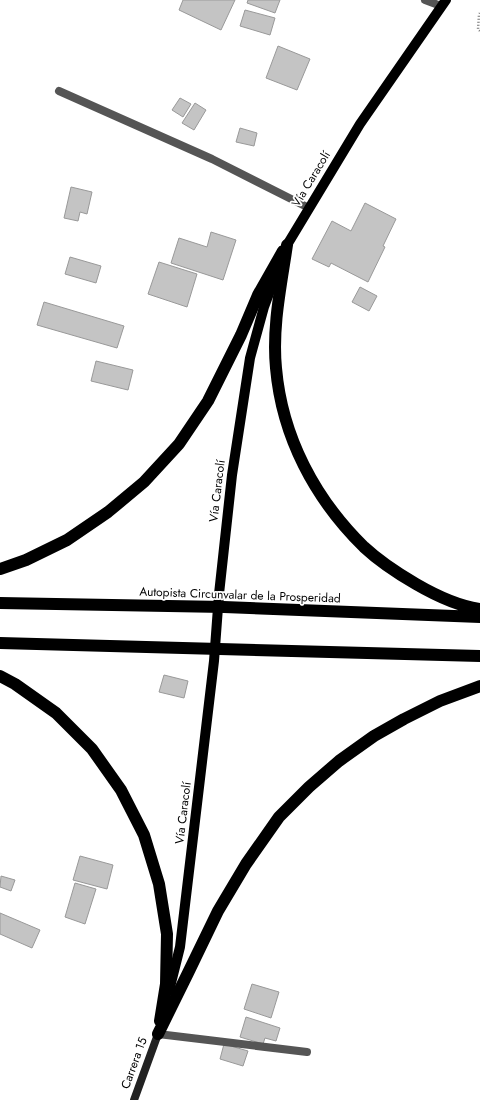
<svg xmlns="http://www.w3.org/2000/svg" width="480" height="1100" font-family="Jost,sans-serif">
	<rect width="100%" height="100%" fill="#fff"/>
	<path fill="#c4c4c4" stroke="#999" d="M183,0H235L221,30L179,10Z
		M248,0H280L275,13L247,3Z
		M245,10L275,18L270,35L240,26Z
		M278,46L310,59L297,90L266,78Z
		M180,98L191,104L183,117L172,110Z
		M195,103L206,110L194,130L182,123Z
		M240,128L257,133L254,146L236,142Z
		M71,187L92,192L87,214L80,212L78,221L64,218Z
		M365,203L396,219L383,246L385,247L368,282L331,263L329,267L312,259L332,221L351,231Z
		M211,232L236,240L223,280L171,263L179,238L207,247Z
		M70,257L101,266L96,283L65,274Z
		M159,262L197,274L187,307L148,294Z
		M360,287L377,296L369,311L352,302Z
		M44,302L124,326L117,348L37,325Z
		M96,361L133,370L128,390L91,381Z
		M164,675L188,681L184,698L159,692Z
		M80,856L113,865L107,889L73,880Z
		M1,876L15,880L11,891L0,887Z
		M75,883L96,889L85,924L65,917Z
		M0,913L40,930L32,948L0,934Z
		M252,984L279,992L271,1018L244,1009Z
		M246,1017L280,1028L276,1041L265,1038L263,1044L240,1037Z
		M224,1044L248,1051L243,1066L220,1059Z"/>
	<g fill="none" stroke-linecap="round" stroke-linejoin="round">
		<path stroke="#777" stroke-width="2.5" stroke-dasharray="1 2" stroke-linecap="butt" d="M480,13L479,15L478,29L480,31"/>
		<path stroke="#555" stroke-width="8" d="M59,91L212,159L309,208
			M158,1034L307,1052"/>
		<path stroke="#555" stroke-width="8" d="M425,0L441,6"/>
		<path stroke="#222" stroke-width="8" d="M134,1100L158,1034"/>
		<path stroke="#000" stroke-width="10" d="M169,991L180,947L214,661L219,594L232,475L250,358L264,307L287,245L360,124L446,0"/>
		<path stroke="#000" stroke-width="12" d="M287,245C281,286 272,327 276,368C282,437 315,499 364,547C379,561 397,573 416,584C435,595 457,606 480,609
			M0,569L26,560L67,540L108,512L144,482L179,444L208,401L241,335L258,295L283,251
			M0,603L224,607L480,617
			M0,643L480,656
			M0,676L15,684L56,713L92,749L121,790L144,835L159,884L167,934L166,984L160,1021
			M158,1034L188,973L218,911L246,864L279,817L309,787L339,761L374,736L404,719L440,701L480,686"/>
	</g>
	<g text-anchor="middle" stroke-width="3.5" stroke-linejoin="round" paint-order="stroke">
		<g font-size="12" fill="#000" stroke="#fff">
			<text transform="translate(311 179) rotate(-59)" y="4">Vía Caracolí</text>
			<text transform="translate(217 491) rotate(-83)" y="4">Vía Caracolí</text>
			<text transform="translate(240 595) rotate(2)" y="4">Autopista Circunvalar de la Prosperidad</text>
			<text transform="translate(183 813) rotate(-83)" y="4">Vía Caracolí</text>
			<text transform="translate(134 1063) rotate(-70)" y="4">Carrera 15</text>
		</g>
	</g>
</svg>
